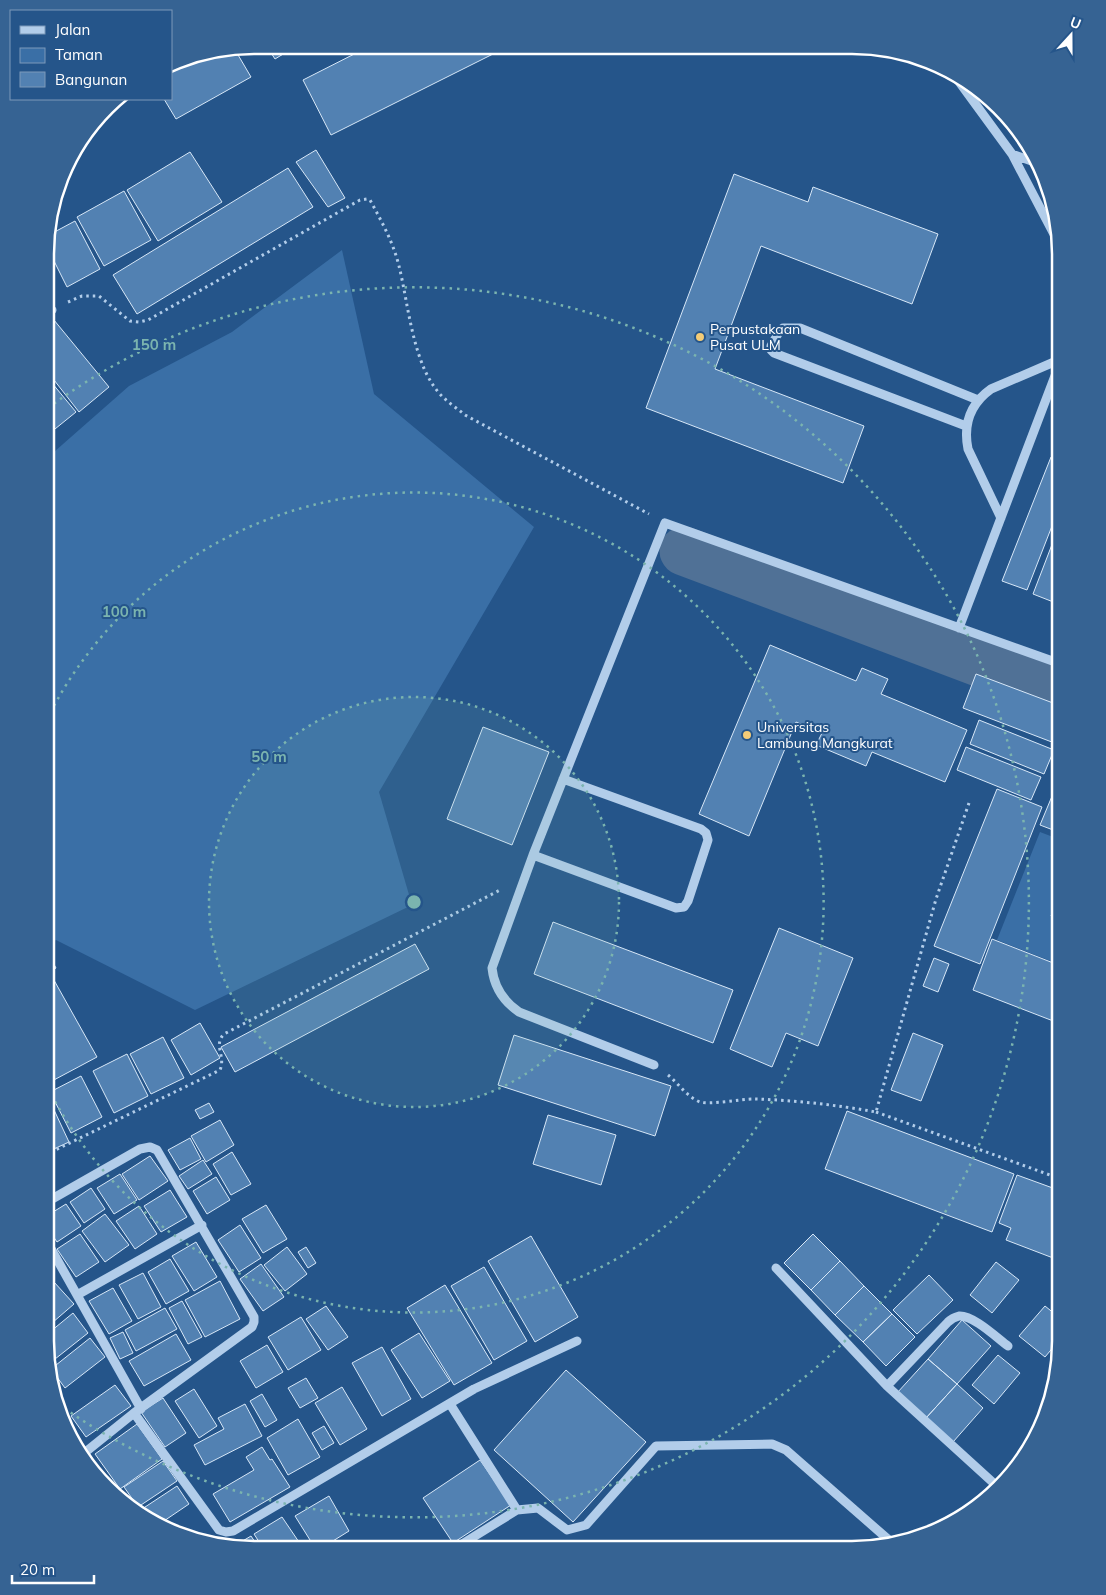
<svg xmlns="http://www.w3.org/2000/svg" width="1106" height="1595" font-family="Mulish,sans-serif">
	<rect width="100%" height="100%" fill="#25558a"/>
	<path fill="#3a6fa6" d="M342,250L374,394L534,527L379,792L412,905L195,1010L56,940L46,945V459L129,386L232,332Z
		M1040,832L1061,840V891L1051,915L1061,920V965L997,940Z"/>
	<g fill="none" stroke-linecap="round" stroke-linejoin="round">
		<path stroke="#507196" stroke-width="49" d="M684,551L1061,693"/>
	</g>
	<path fill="#5281b2" stroke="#d7e7f7" d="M266,45H298L275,59Z
		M372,45L509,46L331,135L303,80Z
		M234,48L251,77L176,119L164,99H171V65L186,56Z
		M316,150L345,198L328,207L296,162Z
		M190,152L222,202L158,241L127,190Z
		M288,168L313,207L137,314L113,275Z
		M734,174L808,202L813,187L938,234L912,304L761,246L715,369L864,426L843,483L646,408Z
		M124,191L151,240L104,266L77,217Z
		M75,221L100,269L67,287L47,247V236Z
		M49,314L109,387L79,412L47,371V316Z
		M47,377L76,412L50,433L46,429Z
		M1051,457L1061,461V503L1027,590L1002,581Z
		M1061,521V621L1055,619L1061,605L1033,594Z
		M770,645L856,681L862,668L888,679L881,694L967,730L945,782L872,752L866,766L816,745L822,733L796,722L749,836L699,814Z
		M976,674L1061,706V733L1057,744L963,708Z
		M979,720L1054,750L1044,774L970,744Z
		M483,727L549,752L512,845L447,819Z
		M966,747L1041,777L1031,800L957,770Z
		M1060,777H1061V833L1040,825Z
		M997,789L1042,807L980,964L934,946Z
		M1061,891V920L1051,916Z
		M553,922L733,990L713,1043L534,974Z
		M779,928L853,958L818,1046L786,1033L772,1067L730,1049Z
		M992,939L1061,966V1024L973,990Z
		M415,944L429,969L235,1072L221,1047Z
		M46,950L56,968L46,974Z
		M934,958L949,964L938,992L923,986Z
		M50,973L97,1057L52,1081L45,1069L46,976Z
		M200,1023L220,1058L191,1075L171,1040Z
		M913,1033L943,1045L921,1101L891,1090Z
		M514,1035L671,1086L655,1136L498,1085Z
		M163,1037L184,1078L151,1094L130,1054Z
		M127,1054L148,1096L114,1113L93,1071Z
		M81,1076L102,1117L71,1133L50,1092Z
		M48,1097L69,1142L45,1153V1098Z
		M209,1103L214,1112L200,1119L195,1110Z
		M847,1111L1014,1174L992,1232L825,1169Z
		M548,1115L616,1135L601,1185L533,1164Z
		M220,1120L234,1145L206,1162L191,1136Z
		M190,1138L201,1159L180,1170L168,1150Z
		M232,1152L251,1184L231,1195L213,1164Z
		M150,1156L168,1181L139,1200L122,1174Z
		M203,1160L212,1174L188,1189L179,1176Z
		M120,1174L137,1200L114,1214L97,1188Z
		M1017,1175L1061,1191V1261L1006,1240L1011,1228L999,1223Z
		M216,1177L230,1200L207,1214L193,1191Z
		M91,1188L105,1209L84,1223L70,1202Z
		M170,1190L187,1217L161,1232L144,1206Z
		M66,1204L81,1226L57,1242L45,1224V1217Z
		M266,1205L287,1239L263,1253L242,1219Z
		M139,1206L157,1234L135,1249L116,1221Z
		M105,1214L129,1245L105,1262L82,1231Z
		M240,1225L261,1258L239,1272L218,1240Z
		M80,1234L99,1262L76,1277L57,1249Z
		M813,1234L840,1261L811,1290L784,1263Z
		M531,1236L578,1317L535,1342L488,1261Z
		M196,1242L217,1277L194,1291L172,1256Z
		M287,1247L307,1274L285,1291L264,1265Z
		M306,1247L316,1263L308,1268L298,1252Z
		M170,1259L189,1291L166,1304L148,1272Z
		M840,1261L864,1286L835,1315L811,1290Z
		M996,1262L1019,1280L992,1313L970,1295Z
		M261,1264L284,1297L263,1311L240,1279Z
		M484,1267L527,1341L494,1360L451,1286Z
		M143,1273L161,1307L138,1319L119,1285Z
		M929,1275L953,1300L917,1334L893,1310Z
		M220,1281L240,1319L205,1337L185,1300Z
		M54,1282L74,1304L45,1329V1290Z
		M445,1285L492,1363L454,1385L407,1308Z
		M864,1286L892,1314L863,1342L835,1315Z
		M113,1288L132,1321L109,1334L89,1301Z
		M182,1301L202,1337L188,1344L169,1308Z
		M326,1306L348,1337L328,1350L306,1319Z
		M1045,1306L1061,1319V1338L1045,1357L1019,1336Z
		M165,1308L177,1329L136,1351L125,1330Z
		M73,1313L88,1333L50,1363L45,1336Z
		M892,1314L915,1337L886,1366L863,1342Z
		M301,1317L321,1350L288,1370L268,1337Z
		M962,1320L991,1346L957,1384L928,1359Z
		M123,1332L133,1353L120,1359L110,1338Z
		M419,1333L450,1381L422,1398L391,1350Z
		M176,1334L191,1360L144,1386L129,1361Z
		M90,1338L105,1357L65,1388L51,1369Z
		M267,1345L283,1372L256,1388L240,1361Z
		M382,1347L411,1399L382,1416L352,1363Z
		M998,1355L1020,1373L994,1404L972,1385Z
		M928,1359L957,1384L926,1418L897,1393Z
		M566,1370L646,1442L573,1522L494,1450Z
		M306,1378L318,1398L300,1408L288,1388Z
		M957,1384L983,1408L953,1442L926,1418Z
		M115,1385L131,1406L86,1437L71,1416Z
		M342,1387L367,1429L340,1445L315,1403Z
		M194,1389L217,1426L199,1438L175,1401Z
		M262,1394L277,1420L265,1427L250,1401Z
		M163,1398L186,1433L165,1447L141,1412Z
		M245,1404L262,1436L205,1465L194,1445L224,1429L218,1418Z
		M298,1419L320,1457L288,1475L267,1438Z
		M137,1424L162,1459L120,1489L95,1454Z
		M324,1426L334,1443L322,1450L312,1433Z
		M262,1447L270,1460L272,1459L290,1487L230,1522L213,1494L254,1470L246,1457Z
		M480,1460L511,1505L453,1543L423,1498Z
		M163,1461L177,1481L138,1507L124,1487Z
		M177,1486L189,1504L158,1525L143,1516L139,1511Z
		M329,1496L349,1531L320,1549L315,1548L295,1516Z
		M282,1517L303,1548H263L254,1534Z
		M251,1536L259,1548H231Z"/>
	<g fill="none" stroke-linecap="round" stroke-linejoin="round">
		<path stroke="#b2cdea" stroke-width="3" stroke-dasharray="2.5 4" stroke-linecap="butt" d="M68,302L82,296H99L130,321L139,322L148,320L360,200L367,199L370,200C382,222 393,242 399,266C409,306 413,370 444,398C450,404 458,409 465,415L649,514
			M668,1075C679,1084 687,1097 700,1102C709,1105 742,1099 754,1099C793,1100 837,1105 876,1112L936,899L969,803
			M876,1112L1061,1179
			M45,1155L220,1070C226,1056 213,1045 224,1034L500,890"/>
		<path stroke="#b2cdea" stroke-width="9" d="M952,72L1012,154L1058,242
			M1012,154L1040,164
			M47,314L52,310
			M966,426L774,353L771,350V346L779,332L783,328H800L978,400
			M1001,518L968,449C963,424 970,404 991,389L1061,359
			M959,628L1061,360
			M533,855L676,908L684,907L688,901L708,840L706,833L701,829L563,779
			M654,1065L519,1012C503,1001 494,987 492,968L533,855L665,523L1061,664
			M45,1203L140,1149L150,1147L157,1150L254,1317V1322L252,1327L134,1413
			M45,1238L141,1409
			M776,1268L887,1386L999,1488
			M77,1295L202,1225
			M887,1386L948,1322C951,1319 955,1317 959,1316C973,1315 996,1337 1008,1346
			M450,1404L517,1510L454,1549
			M83,1454L134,1413L219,1530L226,1532L233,1531L474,1389L577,1341
			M517,1510L538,1508L567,1530L586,1525L656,1446L772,1444L786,1450L890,1541"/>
	</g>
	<circle cx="414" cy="902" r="205" fill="#7bb4af" fill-opacity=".12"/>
	<g fill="none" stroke="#7bb4af" stroke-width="2.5" stroke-dasharray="2.5 5">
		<circle cx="414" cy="902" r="205"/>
		<path d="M47 719A410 410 0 1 1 45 1082"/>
		<path d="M48 408A615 615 0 1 1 61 1406"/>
	</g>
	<g fill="#f3cb77" stroke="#25558a" stroke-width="2">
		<circle cx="700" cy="337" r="5"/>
		<circle cx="747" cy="735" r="5"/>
	</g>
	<g text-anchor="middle" stroke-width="4" stroke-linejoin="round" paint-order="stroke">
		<g font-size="14" fill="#fff" stroke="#25558a" text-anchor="start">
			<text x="710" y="334">Perpustakaan<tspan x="710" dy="16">Pusat ULM</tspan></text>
			<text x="757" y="732">Universitas<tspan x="757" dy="16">Lambung Mangkurat</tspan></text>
		</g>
	</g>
	<path d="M0 0H1106V1595H0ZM254 54H852A200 200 0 0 1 1052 254V1341A200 200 0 0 1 852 1541H254A200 200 0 0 1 54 1341V254A200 200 0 0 1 254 54Z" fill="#366393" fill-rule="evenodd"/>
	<path fill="none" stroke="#fff" stroke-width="2.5" d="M254 54H852A200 200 0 0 1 1052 254V1341A200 200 0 0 1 852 1541H254A200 200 0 0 1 54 1341V254A200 200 0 0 1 254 54Z"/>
	<circle cx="414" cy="902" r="8" fill="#7bb4af" stroke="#25558a" stroke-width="2.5"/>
	<g font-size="15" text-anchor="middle" font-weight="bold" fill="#7bb4af" stroke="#25558a" stroke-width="4" stroke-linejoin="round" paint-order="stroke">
		<text x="154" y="350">150 m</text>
		<text x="124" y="617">100 m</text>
		<text x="269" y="762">50 m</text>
	</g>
	<rect x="10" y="10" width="162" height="90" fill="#25558a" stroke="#7c99b9"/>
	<rect x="20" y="26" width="25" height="8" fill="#b2cdea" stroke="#7c99b9"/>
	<text x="55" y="35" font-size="15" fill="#ffffff">Jalan</text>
	<rect x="20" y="48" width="25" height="15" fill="#3a6fa6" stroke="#7c99b9"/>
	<text x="55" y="60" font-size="15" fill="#ffffff">Taman</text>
	<rect x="20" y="72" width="25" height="15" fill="#5281b2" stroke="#7c99b9"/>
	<text x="55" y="85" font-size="15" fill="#ffffff">Bangunan</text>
	<g transform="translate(1071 35) rotate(21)" stroke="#25558a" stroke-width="4" paint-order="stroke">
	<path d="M0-4L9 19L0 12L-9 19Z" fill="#ffffff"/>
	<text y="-8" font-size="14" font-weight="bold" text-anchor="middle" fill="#ffffff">U</text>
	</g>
	<path d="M12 1575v8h82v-8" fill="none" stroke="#ffffff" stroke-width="2.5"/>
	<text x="20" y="1575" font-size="15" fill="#ffffff" stroke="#25558a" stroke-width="4" paint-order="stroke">20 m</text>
</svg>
